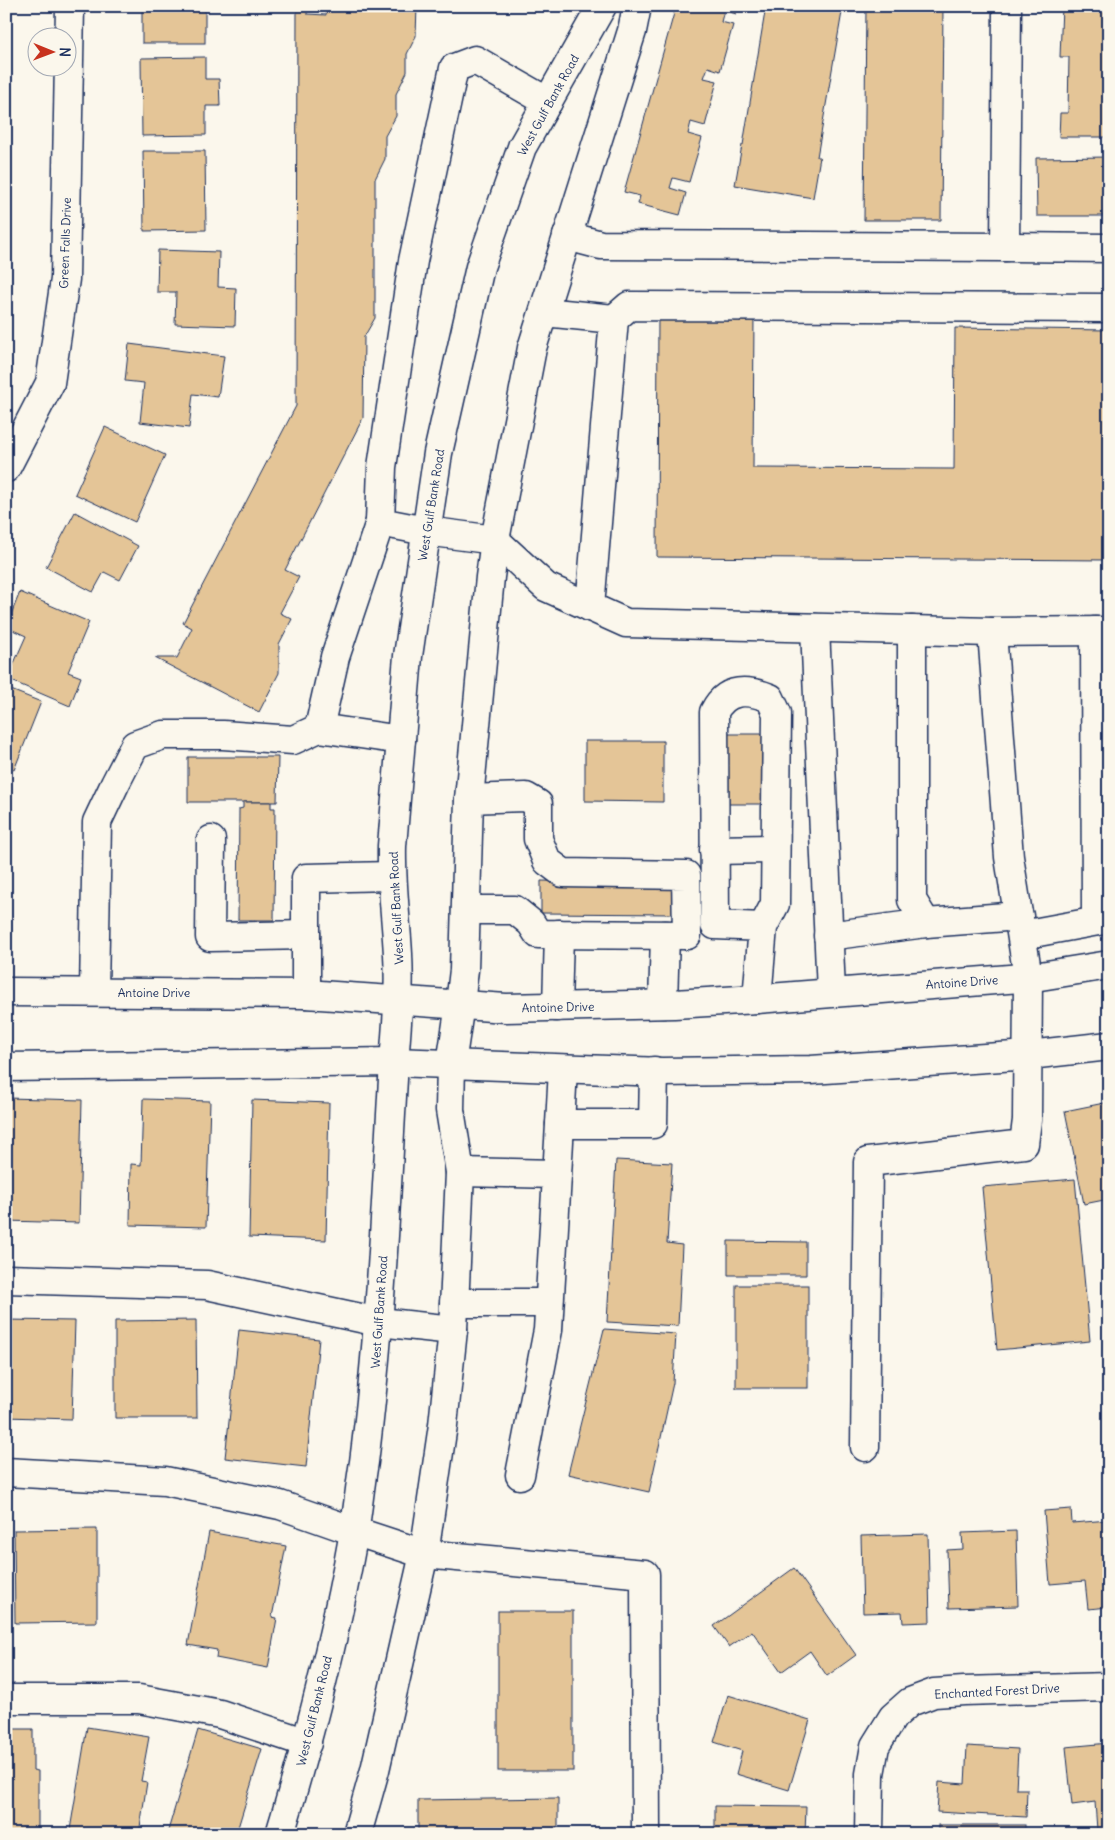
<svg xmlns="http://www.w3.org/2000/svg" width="1115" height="1840" font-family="Delius,sans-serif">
  <rect width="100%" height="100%" fill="#fbf7ec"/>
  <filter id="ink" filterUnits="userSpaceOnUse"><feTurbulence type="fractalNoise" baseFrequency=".02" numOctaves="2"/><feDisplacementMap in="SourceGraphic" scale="10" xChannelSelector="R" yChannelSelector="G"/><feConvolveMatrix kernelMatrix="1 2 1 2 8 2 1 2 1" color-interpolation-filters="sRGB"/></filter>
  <g filter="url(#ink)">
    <g fill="#e4c597" stroke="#1b2f5e">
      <rect x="142" y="6" width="63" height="37"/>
      <path d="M 297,6 L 307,6 L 307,14 L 326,15 L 326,6 L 417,6 L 416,36 L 407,54 L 407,72 L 396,94 L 396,116 L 385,136 L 385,159 L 375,179 L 375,318 L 364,337 L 363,418 L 285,570 L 299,577 L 280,613 L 292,619 L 279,644 L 279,673 L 259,712 L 155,658 L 177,658 L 192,628 L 183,623 L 296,406 Z"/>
      <path d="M 676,6 L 738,6 L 736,14 L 724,10 L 721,22 L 733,25 L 720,71 L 708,67 L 704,78 L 717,81 L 705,126 L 691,122 L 688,134 L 702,138 L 689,182 L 673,178 L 670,188 L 686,193 L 680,215 L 638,204 L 640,196 L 624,192 Z"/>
      <path d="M 766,6 L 811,6 L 842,12 L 817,157 L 820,157 L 813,198 L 735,185 L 742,145 L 743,145 Z"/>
      <path d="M 866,6 L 943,6 L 941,220 L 864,220 Z"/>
      <path d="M 1062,6 L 1109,6 L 1109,137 L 1059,137 L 1060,113 L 1068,113 L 1069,57 L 1060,57 Z"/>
      <path d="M 205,57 L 205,79 L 219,79 L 220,106 L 206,106 L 206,135 L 142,136 L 141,58 Z"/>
      <path d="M 143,151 L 205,151 L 206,230 L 144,231 Z"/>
      <path d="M 1109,157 L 1109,216 L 1037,216 L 1036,158 Z"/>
      <path d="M 158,250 L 219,252 L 218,287 L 236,288 L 235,326 L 175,324 L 176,292 L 157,292 Z"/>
      <path d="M 658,313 L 754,313 L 753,468 L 954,469 L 955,328 L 1109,330 L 1109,560 L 657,557 Z"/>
      <path d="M 129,344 L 224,356 L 218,397 L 193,394 L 189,428 L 140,422 L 144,383 L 125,381 Z"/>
      <path d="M 105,427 L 165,455 L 135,522 L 75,494 Z"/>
      <path d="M 75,512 L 138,546 L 120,580 L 104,572 L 93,592 L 46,567 Z"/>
      <path d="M 20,592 L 89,622 L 68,672 L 81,677 L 70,706 L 7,679 L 26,636 L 6,627 Z"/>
      <path d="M 6,688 L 41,702 L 14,770 L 6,767 Z"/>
      <path d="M 726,734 L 770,734 L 769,804 L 725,804 Z"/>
      <path d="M 585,741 L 663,741 L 663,802 L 585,801 Z"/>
      <path d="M 188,757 L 278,757 L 277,802 L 188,802 Z"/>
      <path d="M 243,802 L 271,802 L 271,808 L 275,808 L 274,920 L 238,920 L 239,809 L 243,808 Z"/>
      <path d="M 541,881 L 674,883 L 673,914 L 541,913 Z"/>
      <path d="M 7,1098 L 82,1100 L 79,1223 L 6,1221 Z"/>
      <path d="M 143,1099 L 210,1101 L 206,1227 L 130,1225 L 131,1164 L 141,1165 Z"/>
      <path d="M 252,1100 L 329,1103 L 326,1240 L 249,1237 Z"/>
      <path d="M 1109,1102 L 1109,1199 L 1084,1204 L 1065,1111 Z"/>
      <path d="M 616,1160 L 672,1163 L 667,1243 L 682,1245 L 678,1326 L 607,1322 Z"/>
      <path d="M 1075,1179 L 1090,1341 L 997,1350 L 982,1187 Z"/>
      <path d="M 728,1241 L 806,1242 L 806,1275 L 728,1275 Z"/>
      <rect x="736" y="1285" width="72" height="103"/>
      <path d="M 6,1320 L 75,1321 L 72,1419 L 6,1417 Z"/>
      <path d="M 196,1320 L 197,1418 L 115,1418 L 115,1321 Z"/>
      <path d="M 604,1329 L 676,1334 L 673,1383 L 649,1492 L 568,1474 Z"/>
      <path d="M 239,1330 L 319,1339 L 306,1467 L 225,1458 Z"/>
      <path d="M 1071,1509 L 1072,1523 L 1109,1520 L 1109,1607 L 1088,1609 L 1085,1581 L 1050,1584 L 1044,1511 Z"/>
      <path d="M 97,1529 L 97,1622 L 15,1623 L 14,1530 Z"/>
      <path d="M 1016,1531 L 1018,1606 L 949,1608 L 947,1550 L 963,1549 L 962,1533 Z"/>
      <path d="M 209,1532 L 286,1546 L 272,1617 L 277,1618 L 268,1668 L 216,1658 L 217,1650 L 188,1645 Z"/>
      <path d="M 928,1534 L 930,1622 L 903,1623 L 902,1612 L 863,1613 L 861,1536 Z"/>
      <path d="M 794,1568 L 856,1655 L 827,1676 L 810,1651 L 781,1672 L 752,1631 L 729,1647 L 714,1626 Z"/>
      <rect x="498" y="1611" width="75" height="160"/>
      <path d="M 728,1695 L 810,1720 L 789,1790 L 736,1774 L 742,1751 L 714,1742 Z"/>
      <path d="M 87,1727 L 149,1737 L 141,1781 L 147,1782 L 139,1834 L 77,1834 L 77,1831 L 70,1830 Z"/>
      <path d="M 6,1729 L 33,1729 L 33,1770 L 38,1771 L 38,1834 L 6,1834 Z"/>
      <path d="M 198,1730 L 262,1749 L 236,1834 L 167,1834 Z"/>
      <path d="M 1109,1743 L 1109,1829 L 1097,1830 L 1095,1802 L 1072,1805 L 1066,1747 Z"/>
      <path d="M 967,1746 L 1018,1749 L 1016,1789 L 1027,1789 L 1026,1817 L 937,1812 L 939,1782 L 965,1784 Z"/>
      <path d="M 558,1798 L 558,1827 L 556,1827 L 556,1834 L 418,1834 L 418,1800 Z"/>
      <path d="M 715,1806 L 806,1807 L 805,1834 L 715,1834 Z"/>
      <rect x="938" y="1825" width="87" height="9"/>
    </g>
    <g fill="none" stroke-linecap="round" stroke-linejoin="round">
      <defs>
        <g id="minor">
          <path d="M 548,102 L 475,60 L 454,68 L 413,261 L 382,467 L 380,522 L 426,531 L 495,540 L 546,587 L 626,623 L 992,632 L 1109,631"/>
          <path d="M 567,236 L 601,245 L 1005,247 L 1007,6"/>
          <path d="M 1005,247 L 1109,248"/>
          <path d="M 544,312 L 614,319 L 590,607"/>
          <path d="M 614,319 L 629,306 L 1109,308"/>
          <path d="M 6,468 L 50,383 L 65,279 L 70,6"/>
          <path d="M 815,628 L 831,992"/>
          <path d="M 912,630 L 912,900 L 926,923 L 1019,916"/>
          <path d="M 1095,631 L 1096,921"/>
          <path d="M 319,728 L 401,740"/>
          <path d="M 211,840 L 210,937 L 306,935"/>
          <path d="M 714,850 L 775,849"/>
          <path d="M 466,910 L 515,910 L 531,923 L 538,934 L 687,935 L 686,875 L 563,873 L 547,861 L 538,839 L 538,804 L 526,797 L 469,799"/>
          <path d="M 1022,935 L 1109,919"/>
          <path d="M 828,936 L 926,923"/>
          <path d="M 94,992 L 97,822 L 115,784 L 135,745 L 163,735 L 223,735 L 293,740 L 319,728 L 335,657 L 380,522"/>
          <path d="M 306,994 L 306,878 L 391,876"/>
          <path d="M 757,999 L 763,927 L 775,904 L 777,713 L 770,698 C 747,689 726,688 714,712 L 715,925 L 763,927"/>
          <path d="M 460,1004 L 464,970 L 469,799 L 490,577 L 495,540 L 532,348 L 632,31 L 637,6"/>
          <path d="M 663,1004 L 665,935"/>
          <path d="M 557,1007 L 559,934"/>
          <path d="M 394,1062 C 397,1026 400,990 398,954 C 396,918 391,883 392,846 L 408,656 L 438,453 L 480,267 L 522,147 L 602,6"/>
          <path d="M 560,1124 L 563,1069"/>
          <path d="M 460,1172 L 557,1174"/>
          <path d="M 6,1279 L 207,1285 L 379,1322"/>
          <path d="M 454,1303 L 549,1303"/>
          <path d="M 865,1447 L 868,1162 L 1024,1144 L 1027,1120 L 1028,977 L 1009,857 L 992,632"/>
          <path d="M 6,1472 L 165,1481 L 280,1505 L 354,1531"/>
          <path d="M 520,1475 L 548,1330 L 560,1124 L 653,1124 L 654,1071"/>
          <path d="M 424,1554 L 645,1574 L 646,1834"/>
          <path d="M 6,1699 L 139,1699 L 220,1714 L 307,1743"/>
          <path d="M 869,1834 L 870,1774 L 875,1746 L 893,1717 L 910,1702 L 934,1693 L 964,1691 L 1109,1687"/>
        </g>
        <g id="major">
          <path d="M 6,992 L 306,994 L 506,1008 L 674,1004 L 757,999 L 1034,977 L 1109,965"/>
          <path d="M 6,1067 L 394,1062 L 662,1072 L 811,1070 L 1029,1055 L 1109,1046"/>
          <path d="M 379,1322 L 453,1330"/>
          <path d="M 354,1531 L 424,1554"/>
          <path d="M 280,1834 C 310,1735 336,1634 354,1532 C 358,1509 360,1485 364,1462 C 381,1329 386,1196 394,1062"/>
          <path d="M 357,1834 L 375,1770 L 424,1554 L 443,1425 L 453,1330 L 460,1172 L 450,1110 L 451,1064 L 460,1004"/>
        </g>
      </defs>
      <use href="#minor" stroke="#1b2f5e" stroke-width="31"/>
      <use href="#major" stroke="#1b2f5e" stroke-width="31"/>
      <use href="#minor" stroke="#fbf7ec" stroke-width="28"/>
      <use href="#major" stroke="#fbf7ec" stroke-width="28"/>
    </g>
  </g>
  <g text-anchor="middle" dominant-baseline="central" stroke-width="4" stroke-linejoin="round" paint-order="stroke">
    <g font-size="12" fill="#1b2f5e" stroke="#fbf7ec">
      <text transform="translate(548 105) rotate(-61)">West Gulf Bank Road</text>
      <text transform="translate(65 243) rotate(-88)">Green Falls Drive</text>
      <text transform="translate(431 505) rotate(-81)">West Gulf Bank Road</text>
      <text transform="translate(396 908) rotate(-93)">West Gulf Bank Road</text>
      <text transform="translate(962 982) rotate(-4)">Antoine Drive</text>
      <text x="154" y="992">Antoine Drive</text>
      <text transform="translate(558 1007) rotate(-1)">Antoine Drive</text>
      <text transform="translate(379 1312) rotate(-86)">West Gulf Bank Road</text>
      <text transform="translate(997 1691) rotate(-3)">Enchanted Forest Drive</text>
      <text transform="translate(314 1711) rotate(-76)">West Gulf Bank Road</text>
    </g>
  </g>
  <rect width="1115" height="1840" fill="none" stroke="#fbf7ec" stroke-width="25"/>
  <rect x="12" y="12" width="1090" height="1815" fill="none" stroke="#1b2f5e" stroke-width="2" filter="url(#ink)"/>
  <g transform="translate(52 52) rotate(91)"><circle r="24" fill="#fbf7ec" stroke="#a1a7b3"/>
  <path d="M0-4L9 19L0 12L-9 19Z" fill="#c8321e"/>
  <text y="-8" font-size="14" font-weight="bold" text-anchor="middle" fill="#1b2f5e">N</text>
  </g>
</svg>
